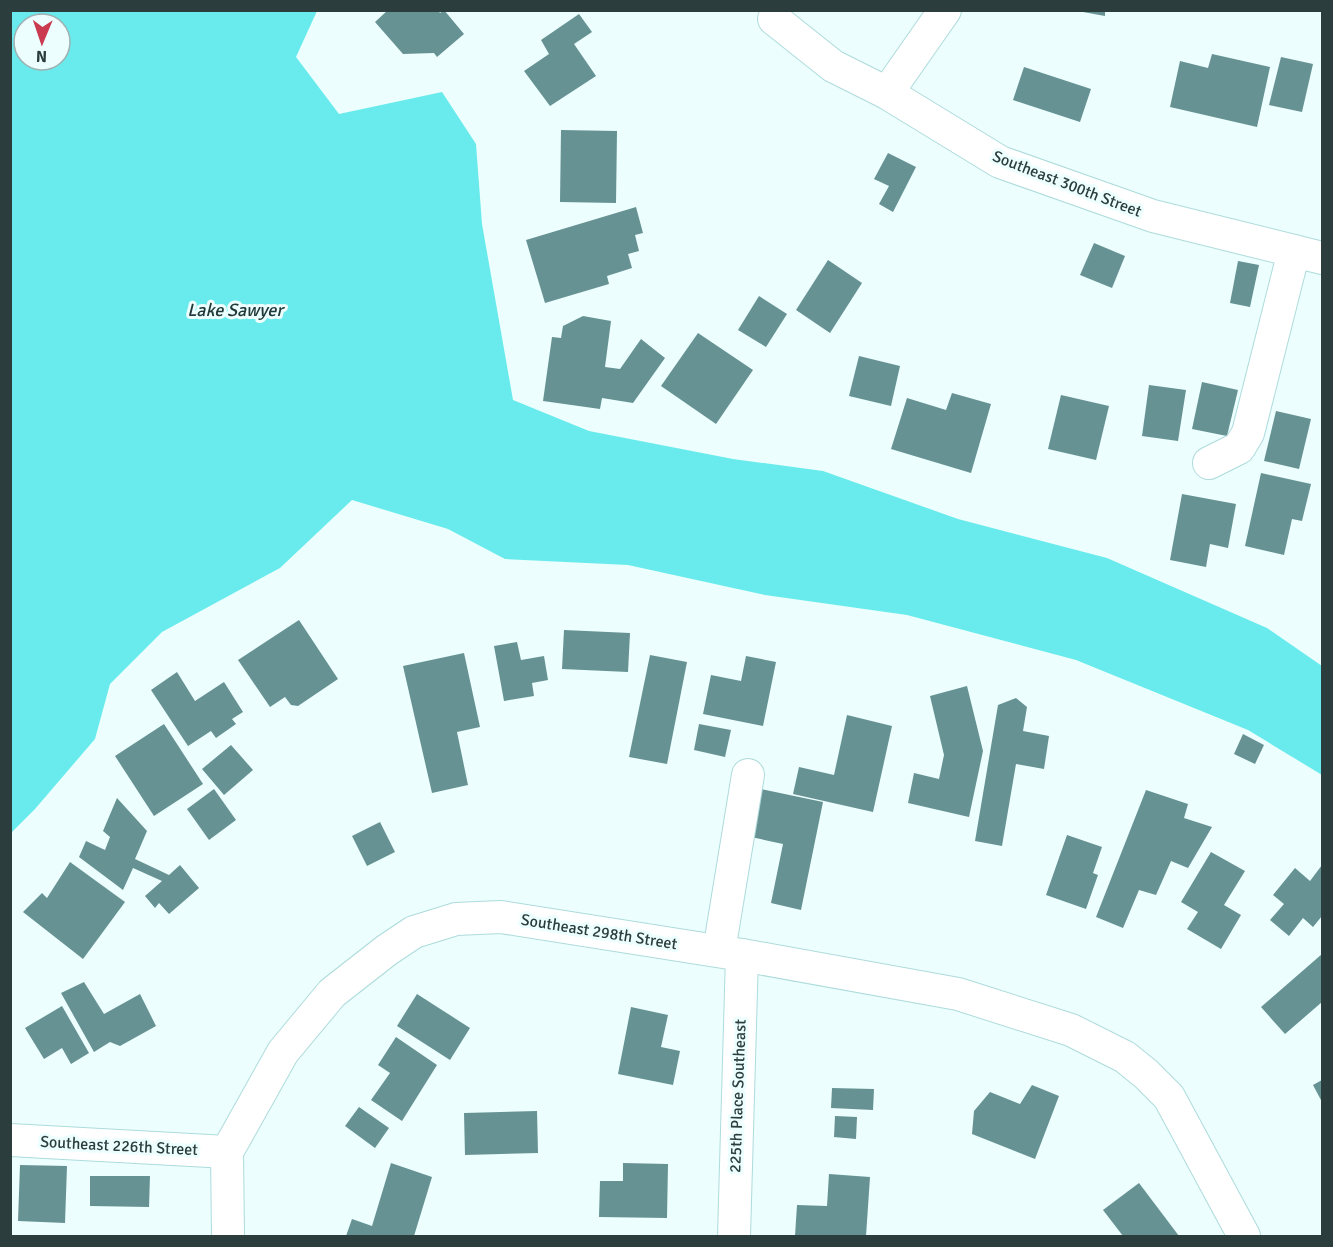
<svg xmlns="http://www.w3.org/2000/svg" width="1333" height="1247" font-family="Signika,sans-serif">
  <rect width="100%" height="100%" fill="#ecfefe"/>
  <path fill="#69ebed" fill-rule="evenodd" d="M 11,10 L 317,11 L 296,57 L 339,114 L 442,92 L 476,144 L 482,224 L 513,400 L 589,431 L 733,459 L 823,471 L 958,519 L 1107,558 L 1267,628 L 1322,666 L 1322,775 L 1248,730 L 1076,660 L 907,615 L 765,595 L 628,565 L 505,559 L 448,529 L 352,500 L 280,568 L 162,632 L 110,684 L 95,739 L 35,809 L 11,833 ZM 24,24 L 60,24 L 60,60 L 24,60 Z"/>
  <g fill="#679293">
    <path d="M 388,10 L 438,10 L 440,13 L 444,10 L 464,34 L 437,57 L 434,53 L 403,54 L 375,22 Z"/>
    <path d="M 1072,10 L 1105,10 L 1105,16 Z"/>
    <path d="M 579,14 L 592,32 L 574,44 L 596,76 L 550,106 L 524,71 L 549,54 L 541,40 Z"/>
    <path d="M 1212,54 L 1270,67 L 1257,127 L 1170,107 L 1180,61 L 1208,68 Z"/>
    <path d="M 1281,57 L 1313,64 L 1302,112 L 1269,105 Z"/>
    <path d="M 1024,67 L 1091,89 L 1080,122 L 1013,100 Z"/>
    <path d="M 561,130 L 617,131 L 616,203 L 560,202 Z"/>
    <path d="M 888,153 L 916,167 L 893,212 L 879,204 L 889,186 L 874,179 Z"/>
    <path d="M 636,207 L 643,233 L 635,235 L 639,251 L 628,254 L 632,268 L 607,276 L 609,284 L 545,303 L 526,240 Z"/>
    <path d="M 1094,243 L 1125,256 L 1112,288 L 1080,275 Z"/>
    <path d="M 828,260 L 862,283 L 830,333 L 796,310 Z"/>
    <path d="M 1238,261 L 1259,265 L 1250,307 L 1230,303 Z"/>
    <path d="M 759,296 L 787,314 L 766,347 L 738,330 Z"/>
    <path d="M 583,316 L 611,321 L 605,367 L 620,369 L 641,339 L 665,358 L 633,403 L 602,398 L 600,409 L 543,401 L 552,337 L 561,338 L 563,326 Z"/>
    <path d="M 698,333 L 753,370 L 716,424 L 661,386 Z"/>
    <path d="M 859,356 L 900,366 L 891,406 L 849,396 Z"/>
    <path d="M 1202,382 L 1238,390 L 1227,436 L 1192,429 Z"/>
    <path d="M 1149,385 L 1186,390 L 1178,441 L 1142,436 Z"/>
    <path d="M 952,393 L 991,404 L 971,473 L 891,449 L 907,398 L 946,410 Z"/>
    <path d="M 1061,395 L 1109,406 L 1096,460 L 1048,449 Z"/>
    <path d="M 1276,411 L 1311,419 L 1299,469 L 1264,461 Z"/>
    <path d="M 1261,473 L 1311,484 L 1302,521 L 1292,519 L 1284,555 L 1245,546 Z"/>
    <path d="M 1182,494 L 1236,504 L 1228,548 L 1210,544 L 1206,567 L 1170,560 Z"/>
    <path d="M 299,620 L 338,679 L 298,706 L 291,705 L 285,697 L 270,707 L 238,660 Z"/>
    <path d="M 564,630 L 630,633 L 628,672 L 562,669 Z"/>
    <path d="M 517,642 L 521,660 L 544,656 L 548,680 L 532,683 L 534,696 L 504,701 L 494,646 Z"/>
    <path d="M 464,653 L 480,727 L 457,732 L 468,785 L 432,793 L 403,666 Z"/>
    <path d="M 650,655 L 687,662 L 667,764 L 629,757 Z"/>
    <path d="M 746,656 L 776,662 L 763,726 L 703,714 L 711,675 L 741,681 Z"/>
    <path d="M 177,672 L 195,701 L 224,682 L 243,712 L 232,719 L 236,724 L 216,738 L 211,731 L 188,746 L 151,690 Z"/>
    <path d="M 967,686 L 983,751 L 969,817 L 908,803 L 914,773 L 939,779 L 944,755 L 930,696 Z"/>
    <path d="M 1016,698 L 1027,707 L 1023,731 L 1049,736 L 1044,769 L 1016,764 L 1002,846 L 975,841 L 998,705 Z"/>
    <path d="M 847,715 L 892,726 L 873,812 L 793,794 L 799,767 L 834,775 Z"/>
    <path d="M 164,724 L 203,784 L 154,816 L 115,756 Z"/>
    <path d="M 699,724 L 731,730 L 725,757 L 694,750 Z"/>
    <path d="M 1243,734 L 1264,745 L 1255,764 L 1234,754 Z"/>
    <path d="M 231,745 L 253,770 L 224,795 L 202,769 Z"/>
    <path d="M 214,789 L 236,820 L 209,840 L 187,809 Z"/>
    <path d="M 761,789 L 823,802 L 801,910 L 771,903 L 783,844 L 751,837 Z"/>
    <path d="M 1146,790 L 1188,804 L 1184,818 L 1212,827 L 1188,868 L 1171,861 L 1156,895 L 1139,890 L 1123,928 L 1096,917 Z"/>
    <path d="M 117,798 L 147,831 L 135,859 L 169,875 L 180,865 L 199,888 L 169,914 L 159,903 L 155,908 L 145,896 L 162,881 L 133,868 L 123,890 L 79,857 L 86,841 L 105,850 L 110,837 L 103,831 Z"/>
    <path d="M 380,822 L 395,852 L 367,866 L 352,836 Z"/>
    <path d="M 1067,835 L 1102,847 L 1093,873 L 1098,875 L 1086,909 L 1046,895 Z"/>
    <path d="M 1211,852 L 1245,871 L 1224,905 L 1241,915 L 1221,949 L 1187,929 L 1198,912 L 1181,902 Z"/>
    <path d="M 70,862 L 125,902 L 83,959 L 23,912 L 42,893 L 47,898 Z"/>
    <path d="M 1322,865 L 1322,916 L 1313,927 L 1303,918 L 1289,936 L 1270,920 L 1284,904 L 1273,895 L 1295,868 L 1310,881 Z"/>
    <path d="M 1322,954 L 1322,1002 L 1285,1034 L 1261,1007 Z"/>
    <path d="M 84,982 L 104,1014 L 140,994 L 156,1026 L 120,1046 L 110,1042 L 94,1052 L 61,993 Z"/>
    <path d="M 417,994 L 470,1028 L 450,1060 L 397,1026 Z"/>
    <path d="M 62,1006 L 89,1053 L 71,1064 L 62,1048 L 44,1059 L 25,1028 Z"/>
    <path d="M 631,1007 L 668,1015 L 661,1047 L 680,1051 L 673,1085 L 618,1074 Z"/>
    <path d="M 396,1037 L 437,1065 L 402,1121 L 371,1100 L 390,1073 L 378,1065 Z"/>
    <path d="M 1322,1080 L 1322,1102 L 1313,1085 Z"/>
    <path d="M 1032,1085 L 1059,1096 L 1035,1159 L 972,1134 L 974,1111 L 990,1092 L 1020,1104 Z"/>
    <path d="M 832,1088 L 874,1089 L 873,1110 L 831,1108 Z"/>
    <path d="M 359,1107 L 389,1128 L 375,1148 L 345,1126 Z"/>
    <path d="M 537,1111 L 538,1153 L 465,1155 L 464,1113 Z"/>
    <path d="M 835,1116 L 857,1117 L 856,1139 L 834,1137 Z"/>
    <path d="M 391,1163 L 432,1177 L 414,1236 L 346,1236 L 352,1219 L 372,1226 Z"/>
    <path d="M 623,1163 L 668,1164 L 667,1218 L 599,1217 L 600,1181 L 623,1181 Z"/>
    <path d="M 20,1165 L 67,1166 L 65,1223 L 18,1221 Z"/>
    <path d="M 829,1174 L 870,1177 L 866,1236 L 795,1236 L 797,1205 L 827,1206 Z"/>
    <path d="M 90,1176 L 150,1176 L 149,1207 L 90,1206 Z"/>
    <path d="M 1139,1183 L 1179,1236 L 1123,1236 L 1103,1210 Z"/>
  </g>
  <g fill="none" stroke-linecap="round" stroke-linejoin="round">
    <defs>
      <g id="minor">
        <path d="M 774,19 L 833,66 L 887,93 L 1000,162 L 1153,216 L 1322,258"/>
        <path d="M 887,93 L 945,10"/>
        <path d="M 1209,463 L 1239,448 L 1248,433 L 1294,251"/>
        <path d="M 719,951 L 748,775"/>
        <path d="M 10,1140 L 227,1152"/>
        <path d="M 228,1236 L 227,1152 L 283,1052 L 332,993 L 387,950 L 414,932 L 456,919 L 501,917 L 742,955 L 958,994 L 1071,1030 L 1125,1057 L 1146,1074 L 1169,1097 L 1244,1236"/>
        <path d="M 734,1236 L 742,955"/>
      </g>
    </defs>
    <use href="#minor" stroke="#aedbdc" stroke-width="34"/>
    <use href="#minor" stroke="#fff" stroke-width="32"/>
  </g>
  <g text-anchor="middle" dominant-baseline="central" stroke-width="6" stroke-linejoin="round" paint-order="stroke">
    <g font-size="16" fill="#2b3d3d" stroke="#ecfefe">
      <text transform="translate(1067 184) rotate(21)">Southeast 300th Street</text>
      <text transform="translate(599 932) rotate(9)">Southeast 298th Street</text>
      <text transform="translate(738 1096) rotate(-88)">225th Place Southeast</text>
      <text transform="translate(119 1146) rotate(3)">Southeast 226th Street</text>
    </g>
    <g font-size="18" font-style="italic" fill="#223939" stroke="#ecfefe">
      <text x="235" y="310">Lake Sawyer</text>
    </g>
  </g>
  <rect width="1333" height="1247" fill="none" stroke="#2b3d3d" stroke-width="24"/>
  <g transform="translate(42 42) rotate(182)"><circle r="28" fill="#ecfefe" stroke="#9fb1b1" stroke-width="1.5"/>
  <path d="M0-4.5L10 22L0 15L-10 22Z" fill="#cb3b50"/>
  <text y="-9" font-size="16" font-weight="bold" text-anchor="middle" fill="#2b3d3d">N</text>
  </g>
</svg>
